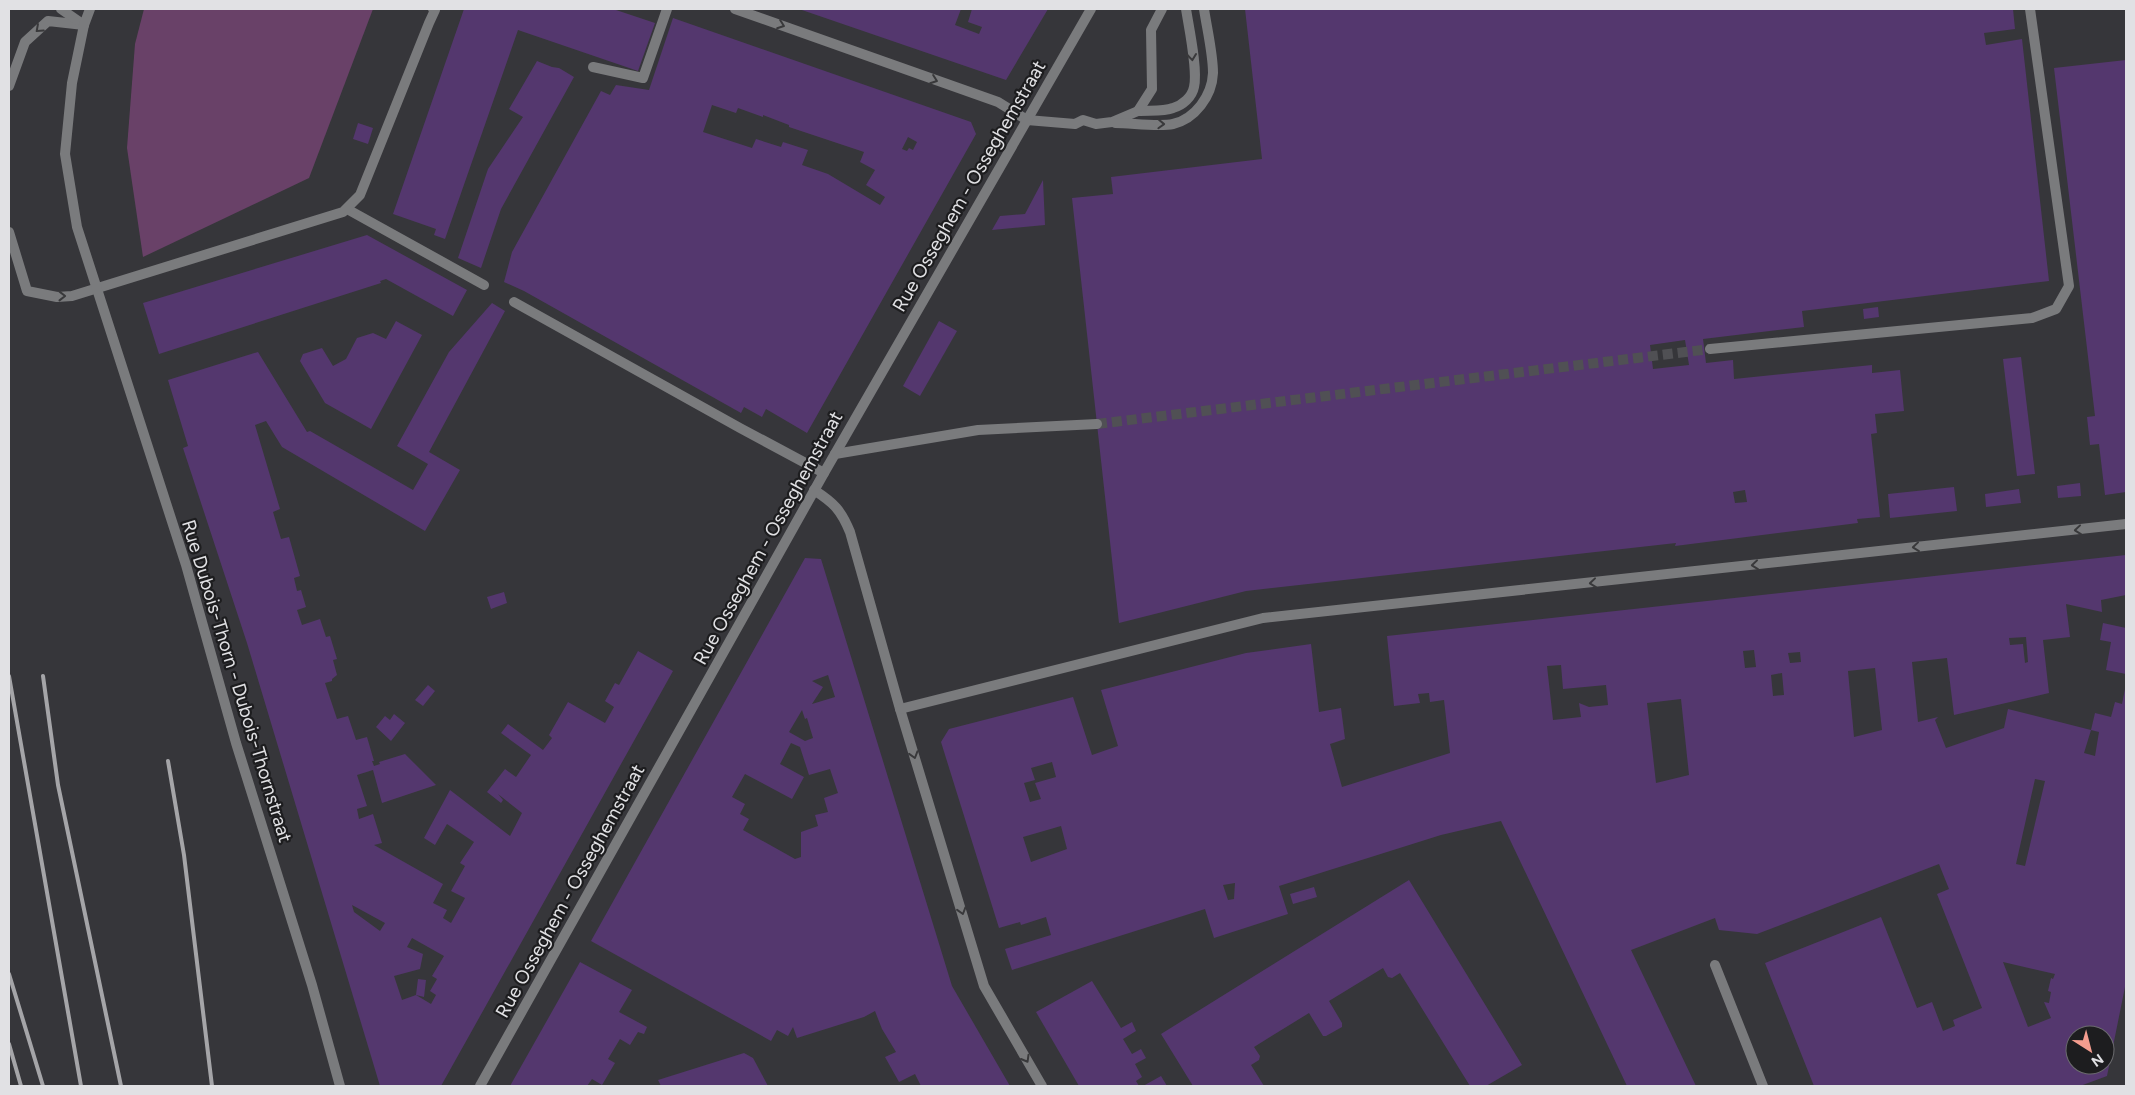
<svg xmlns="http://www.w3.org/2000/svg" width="2135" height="1095" font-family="Figtree,sans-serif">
  <rect width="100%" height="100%" fill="#36363a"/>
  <path fill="#694168" d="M 144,9 L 373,9 L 309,178 L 143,257 L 127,148 L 135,44 Z"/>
  <g fill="#54376e" fill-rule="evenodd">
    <path d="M 464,9 L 613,9 L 655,23 L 638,71 L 518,30 L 445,239 L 434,235 L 436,229 L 393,214 Z"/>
    <path d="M 799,9 L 961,9 L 955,25 L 979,34 L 982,27 L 968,22 L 972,9 L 1048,9 L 1006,80 Z"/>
    <path d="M 1245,9 L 2013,9 L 2015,29 L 1984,33 L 1986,45 L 2022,39 L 2049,281 L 1802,311 L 1804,327 L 1703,339 L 1706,363 L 1733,360 L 1734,379 L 1872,365 L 1872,373 L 1900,370 L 1904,411 L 1875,414 L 1877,433 L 1871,434 L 1880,517 L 1857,519 L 1858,523 L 1675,546 L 1676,543 L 1246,591 L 1119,623 L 1072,198 L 1113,194 L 1111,177 L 1262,159 ZM 1685,340 L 1689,365 L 1653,369 L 1650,345 ZM 1745,490 L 1747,502 L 1735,503 L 1733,492 Z"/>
    <path d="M 673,18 L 971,122 L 976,134 L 807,433 L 766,409 L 762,417 L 744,407 L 741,413 L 524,291 L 504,282 L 512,252 L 601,91 L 610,95 L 616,85 L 649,90 ZM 712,105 L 736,113 L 738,108 L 763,117 L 763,115 L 789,125 L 789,127 L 864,152 L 860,162 L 875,170 L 866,185 L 885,197 L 880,205 L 828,174 L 802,165 L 808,150 L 783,142 L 781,147 L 756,139 L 752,148 L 703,132 ZM 908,137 L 917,142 L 913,150 L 909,148 L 907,151 L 902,149 Z"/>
    <path d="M 2126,60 L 2126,492 L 2105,495 L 2099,444 L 2090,445 L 2087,417 L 2095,416 L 2054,68 Z"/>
    <path d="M 537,61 L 552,67 L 559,68 L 574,77 L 501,209 L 481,268 L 458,258 L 488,169 L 523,117 L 509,109 Z"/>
    <path d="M 358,123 L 373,128 L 368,144 L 353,139 Z"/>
    <path d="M 1043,180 L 1045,225 L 992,230 L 1000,216 L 1025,214 Z"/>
    <path d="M 367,235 L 467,290 L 453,316 L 386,279 L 380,281 L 381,283 L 159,354 L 143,303 Z"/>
    <path d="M 492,303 L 505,311 L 429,452 L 460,470 L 425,531 L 282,447 L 266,421 L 255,425 L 280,509 L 273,512 L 281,539 L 289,537 L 300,576 L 294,578 L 297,591 L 301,590 L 306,607 L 297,610 L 302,625 L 320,619 L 326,637 L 330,636 L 337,659 L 333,660 L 337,675 L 332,679 L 332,681 L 325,683 L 337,719 L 348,716 L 356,740 L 367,737 L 374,761 L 372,761 L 374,766 L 380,764 L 379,762 L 405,754 L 436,785 L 382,803 L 373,770 L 357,775 L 367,806 L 357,809 L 359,819 L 373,814 L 382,843 L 374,845 L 443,884 L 433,903 L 447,910 L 443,918 L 451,923 L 465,898 L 451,891 L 465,866 L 460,863 L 474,842 L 447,824 L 435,845 L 424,838 L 450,790 L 510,836 L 522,813 L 498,794 L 503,800 L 501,803 L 487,792 L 505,769 L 516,777 L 531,755 L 501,733 L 508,724 L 543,750 L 552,738 L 549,735 L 568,702 L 605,723 L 614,707 L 605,701 L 615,683 L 619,685 L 638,651 L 673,671 L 441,1086 L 380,1086 L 247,643 L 183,448 L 188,446 L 168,380 L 258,352 L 307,432 L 310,431 L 413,490 L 428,464 L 397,446 L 449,352 ZM 352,905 L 385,923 L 380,931 L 354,912 ZM 412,938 L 444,956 L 432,976 L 437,979 L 430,991 L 436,995 L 431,1004 L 416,995 L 402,1000 L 394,976 L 420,969 L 423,954 L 407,947 Z"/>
    <path d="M 1878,307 L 1879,317 L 1864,319 L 1863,309 Z"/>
    <path d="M 396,321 L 422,335 L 371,429 L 325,403 L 300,361 L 303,354 L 322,348 L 333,366 L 346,359 L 357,338 L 373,333 L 386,339 Z"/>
    <path d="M 939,321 L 957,331 L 920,396 L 903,386 Z"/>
    <path d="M 2021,357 L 2035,474 L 2017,476 L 2003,359 Z"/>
    <path d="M 2080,483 L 2081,496 L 2058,498 L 2057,486 Z"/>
    <path d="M 1954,487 L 1957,511 L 1890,518 L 1888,494 Z"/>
    <path d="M 2019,489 L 2021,503 L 1986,507 L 1985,494 Z"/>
    <path d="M 2126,555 L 2126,595 L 2101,600 L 2102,612 L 2066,604 L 2070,637 L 2043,640 L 2049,693 L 1954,715 L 1947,658 L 1912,662 L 1918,722 L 1938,717 L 1935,720 L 1946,748 L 2004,728 L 2008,709 L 2091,730 L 2084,753 L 2095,756 L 2099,732 L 2091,730 L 2095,713 L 2111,717 L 2115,702 L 2122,704 L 2126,684 L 2126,982 L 2107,1076 L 2080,1086 L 1814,1086 L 1765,963 L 1881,917 L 1917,1008 L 1932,1002 L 1943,1031 L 1955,1026 L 1953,1020 L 1982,1008 L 1937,894 L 1949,889 L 1939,864 L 1757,934 L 1719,930 L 1715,918 L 1631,950 L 1696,1086 L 1627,1086 L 1501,821 L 1441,835 L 1279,886 L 1288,914 L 1214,938 L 1205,909 L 1012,970 L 1005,949 L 1051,935 L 1046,917 L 1021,925 L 1020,922 L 999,928 L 941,742 L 949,729 L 1073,697 L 1092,755 L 1118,746 L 1101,690 L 1246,653 L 1311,644 L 1319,712 L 1341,708 L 1345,739 L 1330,744 L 1342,787 L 1450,753 L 1444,700 L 1430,702 L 1429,693 L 1418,694 L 1420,703 L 1394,706 L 1387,636 ZM 2026,637 L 2028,662 L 2025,663 L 2023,644 L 2010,645 L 2009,638 ZM 1754,650 L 1756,667 L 1745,668 L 1743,651 ZM 1800,652 L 1801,662 L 1790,663 L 1788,653 ZM 1561,665 L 1563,689 L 1606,685 L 1608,705 L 1589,707 L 1579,703 L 1581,717 L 1553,720 L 1547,666 ZM 1875,668 L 1882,730 L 1854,737 L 1848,671 ZM 1782,673 L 1784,695 L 1773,696 L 1771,675 ZM 1681,699 L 1689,775 L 1656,783 L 1647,703 ZM 1052,762 L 1056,777 L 1035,783 L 1041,799 L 1030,802 L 1024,783 L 1035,780 L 1031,768 ZM 2035,779 L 2045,781 L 2025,866 L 2016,864 ZM 1061,826 L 1067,849 L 1031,862 L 1023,837 ZM 1235,883 L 1234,899 L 1228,900 L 1223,885 ZM 2003,962 L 2055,974 L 2053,979 L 2051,978 L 2048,991 L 2051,992 L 2049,1003 L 2044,1002 L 2051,1018 L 2028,1027 ZM 2075,1035 L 2105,1035 L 2105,1065 L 2075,1065 Z"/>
    <path d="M 805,558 L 821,559 L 952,986 L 1010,1086 L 921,1086 L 915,1074 L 899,1082 L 885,1057 L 896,1052 L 882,1029 L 875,1011 L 864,1017 L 797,1038 L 793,1027 L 788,1036 L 777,1030 L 771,1041 L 591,941 ZM 828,675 L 835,697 L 812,704 L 823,687 L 812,681 ZM 802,710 L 805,719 L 807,718 L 813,738 L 805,741 L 789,732 ZM 791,743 L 800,747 L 809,775 L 830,769 L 838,793 L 824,798 L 828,812 L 815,815 L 818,826 L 801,832 L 801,857 L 795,859 L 743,830 L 749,819 L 740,814 L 745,804 L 732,797 L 745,774 L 792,799 L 804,777 L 780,764 Z"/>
    <path d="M 504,592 L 507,603 L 491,609 L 487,597 Z"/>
    <path d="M 2103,623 L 2126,628 L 2126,674 L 2106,670 L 2111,642 L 2100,640 Z"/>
    <path d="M 428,685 L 435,691 L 423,706 L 415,700 Z"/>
    <path d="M 394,714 L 405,723 L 391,741 L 376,727 L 385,716 L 390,720 Z"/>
    <path d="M 1409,880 L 1522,1065 L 1486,1086 L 1470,1086 L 1400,973 L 1392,978 L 1388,977 L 1383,968 L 1329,1001 L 1342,1023 L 1342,1027 L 1326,1036 L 1323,1036 L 1309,1013 L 1254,1047 L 1260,1056 L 1259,1060 L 1251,1065 L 1264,1086 L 1193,1086 L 1161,1034 Z"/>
    <path d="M 1314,887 L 1317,897 L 1293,904 L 1290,894 Z"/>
    <path d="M 580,962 L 632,990 L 619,1012 L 647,1027 L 644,1034 L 638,1032 L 630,1045 L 620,1039 L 608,1059 L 615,1063 L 602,1085 L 592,1079 L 587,1086 L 510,1086 Z"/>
    <path d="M 418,979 L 426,980 L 424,997 L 416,995 Z"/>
    <path d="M 1092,981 L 1121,1028 L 1132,1022 L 1136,1031 L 1123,1039 L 1132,1054 L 1141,1049 L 1146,1058 L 1135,1064 L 1142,1077 L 1136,1081 L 1139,1086 L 1079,1086 L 1036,1012 Z"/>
    <path d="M 744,1053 L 753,1058 L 768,1086 L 661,1086 L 658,1080 Z"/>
    <path d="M 1161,1076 L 1167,1086 L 1143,1086 Z"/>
  </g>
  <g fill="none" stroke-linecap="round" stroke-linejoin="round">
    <path stroke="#505054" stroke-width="10" stroke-dasharray="10 5" stroke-linecap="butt" d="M 1097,424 L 1710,349"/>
    <g stroke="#7a7b7d" stroke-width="10">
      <path d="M 593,67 L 643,78 L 667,9"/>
      <path d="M 9,86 L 25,42 L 48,21 L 84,25"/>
      <path d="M 1138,111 C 1149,110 1163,112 1173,108 C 1183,105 1192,97 1194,87 C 1198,70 1189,28 1186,9"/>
      <path d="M 1027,120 L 1075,124 L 1083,120 L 1096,124 L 1112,122 L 1138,111 L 1152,89 L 1151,30 L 1162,9"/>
      <path d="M 1115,123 C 1131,123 1159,127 1173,124 C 1195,119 1212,96 1213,73 C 1213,54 1207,29 1204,9"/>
      <path d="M 347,209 L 484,285"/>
      <path d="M 9,232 L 27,291 L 57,297 L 72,296 L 343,212 L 360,195 L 429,23 L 435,10 L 433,9"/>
      <path d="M 514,302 L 740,428 L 824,473"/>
      <path d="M 1710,349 L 2032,318 L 2056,309 L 2069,286 L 2030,9"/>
      <path d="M 1715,965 L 1763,1086"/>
    </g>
    <path stroke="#7a7b7d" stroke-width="10" d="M 835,454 L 978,430 L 1097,424"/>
    <g stroke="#7a7b7d" stroke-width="10">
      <path d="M 61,9 L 84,25"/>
      <path d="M 90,9 L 84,25 L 72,83 L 65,154 L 77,227 L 186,565 L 236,743 L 312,985 L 340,1086"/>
      <path d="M 735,9 L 998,102 L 1027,120"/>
      <path d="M 814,490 C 834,503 841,510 850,532 L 900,709 L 984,986 L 1042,1086"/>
      <path d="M 900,709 L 1263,618 L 2126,524"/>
      <path d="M 480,1086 L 824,473 L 1091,9"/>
    </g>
    <g stroke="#a5a5a8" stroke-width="4">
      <path d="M 9,676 L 81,1086"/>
      <path d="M 43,676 L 58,785 L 121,1086"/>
      <path d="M 168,761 L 184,855 L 212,1086"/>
      <path d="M 9,974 L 43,1086"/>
      <path d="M 9,1044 L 21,1086"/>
    </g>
  </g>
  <defs><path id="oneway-chevron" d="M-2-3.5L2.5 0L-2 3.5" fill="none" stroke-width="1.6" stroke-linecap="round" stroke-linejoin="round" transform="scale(1.25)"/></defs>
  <g stroke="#39393b">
    <use href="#oneway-chevron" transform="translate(781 25) rotate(20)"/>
    <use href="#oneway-chevron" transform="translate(39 29) rotate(138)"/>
    <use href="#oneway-chevron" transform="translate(1192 57) rotate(83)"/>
    <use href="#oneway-chevron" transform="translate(934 80) rotate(20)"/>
    <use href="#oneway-chevron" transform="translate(1161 124) rotate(2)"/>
    <use href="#oneway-chevron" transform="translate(62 296)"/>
    <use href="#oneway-chevron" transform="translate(2078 530) rotate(174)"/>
    <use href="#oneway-chevron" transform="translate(1916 547) rotate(174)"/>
    <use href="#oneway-chevron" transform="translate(1755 565) rotate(174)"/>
    <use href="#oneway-chevron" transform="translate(1593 583) rotate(174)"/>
    <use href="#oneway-chevron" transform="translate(914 755) rotate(73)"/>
    <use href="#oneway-chevron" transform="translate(962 911) rotate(73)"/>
    <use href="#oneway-chevron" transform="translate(1026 1059) rotate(60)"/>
  </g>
  <g text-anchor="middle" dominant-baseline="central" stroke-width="4.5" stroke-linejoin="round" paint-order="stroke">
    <g font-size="19" fill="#e1e1e4" stroke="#1d1d1f">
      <text transform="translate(969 186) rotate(-60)">Rue Osseghem - Osseghemstraat</text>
      <text transform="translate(768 538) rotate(-61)">Rue Osseghem - Osseghemstraat</text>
      <text transform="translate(237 681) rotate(73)">Rue Dubois-Thorn - Dubois-Thornstraat</text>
      <text transform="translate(570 891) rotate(-61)">Rue Osseghem - Osseghemstraat</text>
    </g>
  </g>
  <rect width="2135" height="1095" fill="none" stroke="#e1e1e4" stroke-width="20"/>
  <g transform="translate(2090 1050) rotate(144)"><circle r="24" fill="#1d1d1f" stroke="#6b6b6e"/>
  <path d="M0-4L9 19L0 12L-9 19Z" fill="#f59d8f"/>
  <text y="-8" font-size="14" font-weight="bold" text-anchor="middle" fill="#e1e1e4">N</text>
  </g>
</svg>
